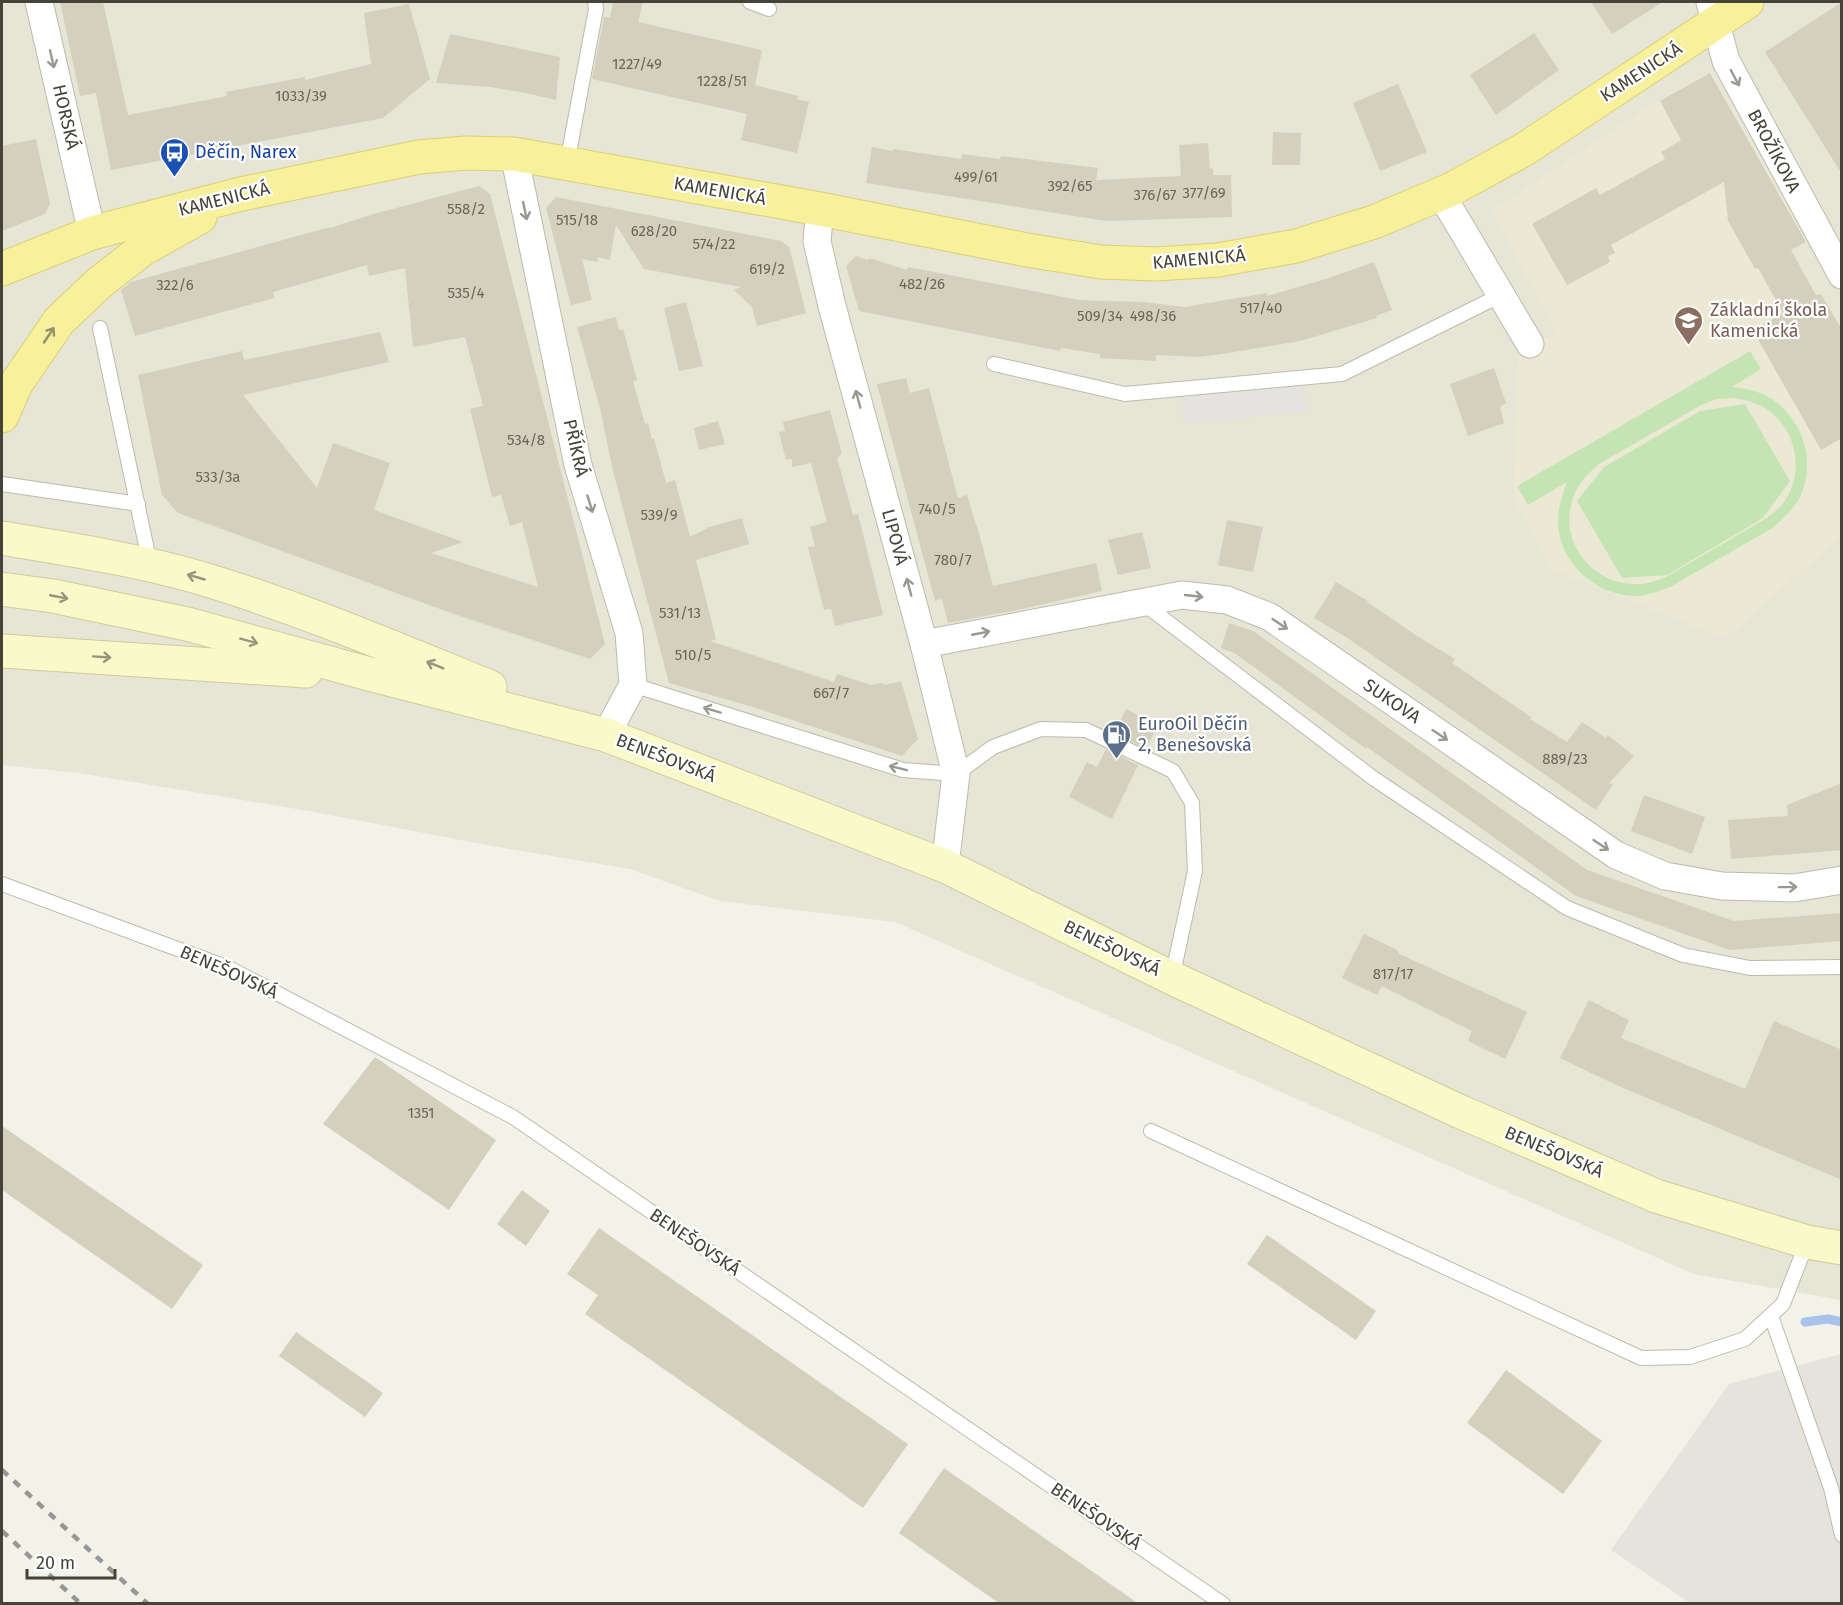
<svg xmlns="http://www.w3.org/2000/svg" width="1843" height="1605" font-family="'Fira Sans',sans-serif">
  <rect width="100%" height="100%" fill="#f3f2e8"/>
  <path fill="#e6e5d6" d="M 2,2 L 1841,2 L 1841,1300 L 1694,1274 L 895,922 L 720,901 L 630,869 L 492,846 L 309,811 L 79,773 L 2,765 Z"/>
  <path fill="#e5e3dc" d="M 1841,1354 L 1841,1603 L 1690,1603 L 1611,1550 L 1729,1384 Z"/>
  <path fill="#ebe9d3" d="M 1712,71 L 1807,242 L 1791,250 L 1816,294 L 1821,294 L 1841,330 L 1841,536 L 1725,639 L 1550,569 L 1514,499 L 1517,358 L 1556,331 L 1492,211 L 1661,99 Z"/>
  <g fill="#c4e4b4" fill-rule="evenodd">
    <path d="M 1750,351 L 1761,369 L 1732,387 C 1746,389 1760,391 1772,399 C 1804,421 1817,464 1799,499 C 1793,510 1783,518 1774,527 L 1670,587 C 1659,591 1647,596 1634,596 C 1595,595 1559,562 1558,523 C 1558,508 1562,495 1567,482 L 1528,505 L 1517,486 ZM 1734,398 C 1745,400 1755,402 1765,408 C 1793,425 1804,464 1789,494 C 1784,504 1776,511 1767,518 L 1666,577 C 1655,581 1645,585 1634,584 C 1594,584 1561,545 1571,505 C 1575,487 1586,475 1599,464 L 1701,405 L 1717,399 Z"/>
    <path d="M 1745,404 L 1790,481 L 1763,518 L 1667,575 L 1622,578 L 1577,501 L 1604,467 L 1700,411 Z"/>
  </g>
  <path fill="#e4e3df" d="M 1303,384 L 1306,411 L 1184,423 L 1182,396 Z"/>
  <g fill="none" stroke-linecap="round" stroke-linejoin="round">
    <path stroke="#a9c2eb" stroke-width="9" d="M 1805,1322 L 1828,1319 L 1842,1322"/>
  </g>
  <g fill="#d3d0be">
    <path d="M 60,2 L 103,2 L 128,115 L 227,96 L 226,92 L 305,77 L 305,80 L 371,64 L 364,13 L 409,4 L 430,79 L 383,118 L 111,170 L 96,93 L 80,96 Z"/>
    <path d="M 613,2 L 643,2 L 638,22 L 762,50 L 755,85 L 798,96 L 797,99 L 809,102 L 797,153 L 741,140 L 747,114 L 592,79 L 604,17 L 610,17 Z"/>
    <path d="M 1591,2 L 1663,2 L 1612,34 Z"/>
    <path d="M 1842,2 L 1842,174 L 1765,52 Z"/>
    <path d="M 1534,33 L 1559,70 L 1496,115 L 1470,75 Z"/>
    <path d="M 450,34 L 560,57 L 556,100 L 526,93 L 490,87 L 436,83 Z"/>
    <path d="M 1710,73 L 1806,242 L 1791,250 L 1816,295 L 1821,294 L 1842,330 L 1842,438 L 1821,450 L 1753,331 L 1783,313 L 1758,268 L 1755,269 L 1728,221 L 1724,182 L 1611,245 L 1615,253 L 1608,256 L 1610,262 L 1567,285 L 1532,224 L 1596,188 L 1600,195 L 1665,159 L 1661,152 L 1681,140 L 1660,101 Z"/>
    <path d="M 1398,84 L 1427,152 L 1380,171 L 1353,103 Z"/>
    <path d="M 1273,132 L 1301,133 L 1300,165 L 1272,165 Z"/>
    <path d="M 36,139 L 50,204 L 45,214 L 2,231 L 2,146 Z"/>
    <path d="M 1208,143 L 1210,169 L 1213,168 L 1213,175 L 1231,175 L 1232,217 L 1106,221 L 866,183 L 872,147 L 893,151 L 893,149 L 961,159 L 962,154 L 1000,159 L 1001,156 L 1098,168 L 1096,180 L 1181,176 L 1179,145 Z"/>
    <path d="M 479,186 L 490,194 L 605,644 L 590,659 L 451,613 L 178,513 L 162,495 L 138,375 L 242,351 L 244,360 L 380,332 L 389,362 L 243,395 L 317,488 L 333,443 L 390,463 L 374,510 L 463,542 L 431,553 L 538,587 L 522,522 L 510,526 L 501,495 L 492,497 L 470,409 L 483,406 L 465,337 L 413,347 L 405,268 L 369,276 L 367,265 L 273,292 L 274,298 L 135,336 L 121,290 L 131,282 L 330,227 L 330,228 L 374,214 Z"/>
    <path d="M 556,197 L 781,241 L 789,247 L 806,313 L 757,326 L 752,307 L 734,290 L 741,287 L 644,269 L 616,225 L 610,260 L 598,257 L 597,262 L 582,259 L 592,300 L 571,305 L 546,208 Z"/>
    <path d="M 856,256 L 868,260 L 869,258 L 907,270 L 908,267 L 1079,300 L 1142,302 L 1185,307 L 1267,293 L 1267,296 L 1326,279 L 1374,262 L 1392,310 L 1376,316 L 1377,318 L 1300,341 L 1222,354 L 1198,357 L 1156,355 L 1156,361 L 1100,358 L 1100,354 L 1061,348 L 1060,351 L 859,311 L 846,266 Z"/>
    <path d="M 686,302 L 703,366 L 679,371 L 664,308 Z"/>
    <path d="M 616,317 L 619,330 L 623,329 L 637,380 L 633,381 L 645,424 L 648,423 L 652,439 L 654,438 L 666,483 L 675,480 L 690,537 L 709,527 L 742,518 L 749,544 L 696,560 L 716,639 L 710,641 L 834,682 L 837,674 L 871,685 L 882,683 L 885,685 L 901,681 L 918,739 L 902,756 L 753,707 L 669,683 L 613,471 L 600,408 L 577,327 Z"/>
    <path d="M 1494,368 L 1506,403 L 1500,406 L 1504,423 L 1468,436 L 1450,384 Z"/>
    <path d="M 906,378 L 910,393 L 929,388 L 958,498 L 967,495 L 980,537 L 993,586 L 1096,563 L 1102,591 L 1027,608 L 948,623 L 942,599 L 935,601 L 877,384 Z"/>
    <path d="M 830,410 L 842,454 L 837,458 L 853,515 L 858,514 L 883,615 L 835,626 L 831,609 L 824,610 L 808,547 L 815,546 L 810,527 L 827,522 L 811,463 L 792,467 L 792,459 L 786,460 L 779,432 L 785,431 L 783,422 Z"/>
    <path d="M 718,421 L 725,444 L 699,450 L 694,428 Z"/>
    <path d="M 1227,520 L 1263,527 L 1253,572 L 1218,565 Z"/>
    <path d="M 1142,532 L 1151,568 L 1118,575 L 1108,540 Z"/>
    <path d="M 1336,582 L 1368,601 L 1367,602 L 1417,636 L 1455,659 L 1452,663 L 1531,717 L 1530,719 L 1567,742 L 1582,722 L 1606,738 L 1608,735 L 1634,756 L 1609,783 L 1613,784 L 1596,810 L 1346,637 L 1314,618 Z"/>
    <path d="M 1229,623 L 1253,631 L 1587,870 L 1734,921 L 1842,913 L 1842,941 L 1730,950 L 1576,896 L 1367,747 L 1366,749 L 1236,654 L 1221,648 Z"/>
    <path d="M 1126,709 L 1158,725 L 1146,749 L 1114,733 Z"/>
    <path d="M 1106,749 L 1138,765 L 1112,819 L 1069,797 L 1087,762 L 1097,767 Z"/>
    <path d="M 1842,783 L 1842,850 L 1731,859 L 1728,820 L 1788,816 L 1787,805 Z"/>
    <path d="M 1644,795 L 1705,817 L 1692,854 L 1631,831 Z"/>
    <path d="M 1364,934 L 1397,950 L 1399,954 L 1527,1012 L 1505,1059 L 1468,1041 L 1472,1031 L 1382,986 L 1377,995 L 1342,978 Z"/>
    <path d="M 1589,1000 L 1629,1020 L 1621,1038 L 1745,1089 L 1774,1021 L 1842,1050 L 1842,1180 L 1614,1084 L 1560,1058 Z"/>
    <path d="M 375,1057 L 496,1140 L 449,1210 L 323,1124 Z"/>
    <path d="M 2,1126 L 203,1265 L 172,1309 L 2,1190 Z"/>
    <path d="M 522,1190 L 550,1211 L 526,1246 L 497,1224 Z"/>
    <path d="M 599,1228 L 908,1444 L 863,1508 L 585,1314 L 598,1295 L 567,1274 Z"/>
    <path d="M 1267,1235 L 1376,1311 L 1356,1340 L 1247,1264 Z"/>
    <path d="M 296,1332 L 383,1393 L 365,1417 L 279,1356 Z"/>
    <path d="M 1506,1370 L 1602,1441 L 1563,1494 L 1467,1423 Z"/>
    <path d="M 944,1468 L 1139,1604 L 1000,1604 L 899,1533 Z"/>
  </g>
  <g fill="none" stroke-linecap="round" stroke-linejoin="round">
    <defs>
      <g id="lane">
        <path d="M 750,2 L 769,9"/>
        <path d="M 567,163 L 596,9 L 595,2"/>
        <path d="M 100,328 L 150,564"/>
        <path d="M 994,364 L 1125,394 L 1342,374 L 1501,295"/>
        <path d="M 2,484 L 138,504"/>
        <path d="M 1144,604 L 1373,778 L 1567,908 L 1683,955 L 1750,968 L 1842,967"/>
        <path d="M 633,685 L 903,770 L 956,774 L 993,747 L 1041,729 L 1086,730 L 1173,771 L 1192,803 L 1195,871 L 1172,978"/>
        <path d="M 2,884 L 229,968 L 513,1117 L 1223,1604"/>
        <path d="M 1151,1131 L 1641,1358 L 1690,1357 L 1745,1339 L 1783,1304 L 1807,1242"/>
        <path d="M 1771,1316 L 1831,1488 L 1842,1535"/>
      </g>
      <g id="street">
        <path d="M 39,2 L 92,233"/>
        <path d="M 1710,2 L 1726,61 L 1842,275"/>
        <path d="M 514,154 L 578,465 L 629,633 L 633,685 L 606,735"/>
        <path d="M 1441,194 L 1530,344"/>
        <path d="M 820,209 L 817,241 L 832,306 L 924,644 L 956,774 L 945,866"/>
        <path d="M 924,644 L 1182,595 L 1227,600 L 1270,617 L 1616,855 L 1665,876 L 1722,886 L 1794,888 L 1842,880"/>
      </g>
      <g id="secondary">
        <path d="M 2,538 C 67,549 134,559 197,577 C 298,607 394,648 490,687"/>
        <path d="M 2,589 L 53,596 L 187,624 L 373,675 L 606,735 L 945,866 L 1172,978 L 1461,1112 L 1656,1196 L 1807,1242 L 1842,1248"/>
        <path d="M 2,651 L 306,671"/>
      </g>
      <g id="primary">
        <path d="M 2,269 L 92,233 L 241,194 L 419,157 L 466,153 L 514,154 L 820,209 L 1027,250 L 1101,262 L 1156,264 L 1218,260 L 1296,246 L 1374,222 L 1452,189 L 1525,149 L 1747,2"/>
        <path d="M 2,416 L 16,384 L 59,321 L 99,283 L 143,249 L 200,217"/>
      </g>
    </defs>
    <use href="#lane" stroke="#bdbbab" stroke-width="16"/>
    <use href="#street" stroke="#bdbbab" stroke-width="29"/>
    <use href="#secondary" stroke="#cfcc9b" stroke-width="35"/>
    <use href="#primary" stroke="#dbd16e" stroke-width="35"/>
    <use href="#lane" stroke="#fff" stroke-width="14"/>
    <use href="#street" stroke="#fff" stroke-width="27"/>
    <use href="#secondary" stroke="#faf9ca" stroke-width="33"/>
    <use href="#primary" stroke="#f7f09d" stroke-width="33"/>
    <g stroke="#969696" stroke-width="4.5" stroke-dasharray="8 8" stroke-linecap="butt">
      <path d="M 2,1470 L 148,1604"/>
      <path d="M 2,1531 L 81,1604"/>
    </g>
  </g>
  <defs><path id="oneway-shaft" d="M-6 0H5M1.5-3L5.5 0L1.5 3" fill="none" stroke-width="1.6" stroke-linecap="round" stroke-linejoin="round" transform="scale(1.5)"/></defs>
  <g stroke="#999891">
    <use href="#oneway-shaft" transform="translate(52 59) rotate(77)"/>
    <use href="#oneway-shaft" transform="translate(1735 78) rotate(62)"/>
    <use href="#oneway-shaft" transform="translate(525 211) rotate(78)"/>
    <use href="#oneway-shaft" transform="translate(858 399) rotate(-105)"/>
    <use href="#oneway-shaft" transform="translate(590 504) rotate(73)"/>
    <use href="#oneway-shaft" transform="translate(909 587) rotate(-105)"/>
    <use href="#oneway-shaft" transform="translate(1194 596) rotate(6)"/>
    <use href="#oneway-shaft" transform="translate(1280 624) rotate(34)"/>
    <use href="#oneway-shaft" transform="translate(981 633) rotate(-11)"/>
    <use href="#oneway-shaft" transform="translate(712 710) rotate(-163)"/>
    <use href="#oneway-shaft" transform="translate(1440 735) rotate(34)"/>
    <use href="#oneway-shaft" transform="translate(898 768) rotate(-166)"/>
    <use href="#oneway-shaft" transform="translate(1601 845) rotate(34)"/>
    <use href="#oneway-shaft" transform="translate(1788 887) rotate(-1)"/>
  </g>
  <use stroke="#959165" href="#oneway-shaft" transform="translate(49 335) rotate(-56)"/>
  <g stroke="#969579">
    <use href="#oneway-shaft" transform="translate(196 577) rotate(-164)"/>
    <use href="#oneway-shaft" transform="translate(59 597) rotate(11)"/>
    <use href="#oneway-shaft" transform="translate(249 641) rotate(15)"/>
    <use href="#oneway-shaft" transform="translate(102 657) rotate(4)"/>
    <use href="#oneway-shaft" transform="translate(435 665) rotate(-158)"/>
  </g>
  <defs>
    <symbol id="bus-pin" viewBox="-11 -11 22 30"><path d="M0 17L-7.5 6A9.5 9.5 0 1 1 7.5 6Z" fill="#1a4fb4" stroke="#fff"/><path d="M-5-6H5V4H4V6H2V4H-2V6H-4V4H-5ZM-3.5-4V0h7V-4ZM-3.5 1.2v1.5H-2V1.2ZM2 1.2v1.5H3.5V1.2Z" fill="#fff"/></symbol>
    <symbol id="school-pin" viewBox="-11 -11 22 30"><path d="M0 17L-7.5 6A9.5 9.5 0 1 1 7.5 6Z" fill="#8d6e63" stroke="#fff"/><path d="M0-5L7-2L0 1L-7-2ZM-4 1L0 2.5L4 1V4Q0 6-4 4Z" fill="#fff"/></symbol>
    <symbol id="fuel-pin" viewBox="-11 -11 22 30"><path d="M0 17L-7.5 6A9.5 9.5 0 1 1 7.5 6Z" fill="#5c6f8a" stroke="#fff"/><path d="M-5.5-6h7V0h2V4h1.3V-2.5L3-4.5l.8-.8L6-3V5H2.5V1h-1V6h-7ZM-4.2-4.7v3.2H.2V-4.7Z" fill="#fff"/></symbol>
  </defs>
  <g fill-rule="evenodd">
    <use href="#bus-pin" x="158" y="136" width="33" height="45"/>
    <use href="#school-pin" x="1672" y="304" width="33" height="45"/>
    <use href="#fuel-pin" x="1100" y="718" width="33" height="45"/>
  </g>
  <g text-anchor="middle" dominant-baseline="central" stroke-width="4.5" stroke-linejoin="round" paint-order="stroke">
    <g font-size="15" fill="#686659">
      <text x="637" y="64">1227/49</text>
      <text x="722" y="81">1228/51</text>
      <text x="301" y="96">1033/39</text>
      <text x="976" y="177">499/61</text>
      <text x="1070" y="186">392/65</text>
      <text x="1204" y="193">377/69</text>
      <text x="1155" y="195">376/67</text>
      <text x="466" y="209">558/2</text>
      <text x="577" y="220">515/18</text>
      <text x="654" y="231">628/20</text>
      <text x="714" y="244">574/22</text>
      <text x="767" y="269">619/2</text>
      <text x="922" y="284">482/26</text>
      <text x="175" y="285">322/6</text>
      <text x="466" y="293">535/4</text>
      <text x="1261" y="308">517/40</text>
      <text x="1100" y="316">509/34</text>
      <text x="1153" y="316">498/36</text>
      <text x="526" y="440">534/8</text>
      <text x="218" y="477">533/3a</text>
      <text x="937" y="509">740/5</text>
      <text x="659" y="515">539/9</text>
      <text x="953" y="560">780/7</text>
      <text x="680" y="613">531/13</text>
      <text x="693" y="655">510/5</text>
      <text x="831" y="693">667/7</text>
      <text x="1565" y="759">889/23</text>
      <text x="1393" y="974">817/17</text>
      <text x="421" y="1113">1351</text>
    </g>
    <g font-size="18" fill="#454337" stroke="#fff">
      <text transform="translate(1641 72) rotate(-33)">KAMENICKÁ</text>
      <text transform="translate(66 117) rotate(77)">HORSKÁ</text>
      <text transform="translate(1774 151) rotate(62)">BROŽÍKOVA</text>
      <text transform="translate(720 191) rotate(10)">KAMENICKÁ</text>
      <text transform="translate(224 199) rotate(-14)">KAMENICKÁ</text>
      <text transform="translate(1199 259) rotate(-5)">KAMENICKÁ</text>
      <text transform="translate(576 448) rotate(77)">PŘÍKRÁ</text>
      <text transform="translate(895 537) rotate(75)">LIPOVÁ</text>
      <text transform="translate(1392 701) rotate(34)">SUKOVA</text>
      <text transform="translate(666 758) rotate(21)">BENEŠOVSKÁ</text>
      <text transform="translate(1112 948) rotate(26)">BENEŠOVSKÁ</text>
      <text transform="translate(229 972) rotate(24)">BENEŠOVSKÁ</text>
      <text transform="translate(1554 1152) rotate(23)">BENEŠOVSKÁ</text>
      <text transform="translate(695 1242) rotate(34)">BENEŠOVSKÁ</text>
      <text transform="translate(1096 1516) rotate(34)">BENEŠOVSKÁ</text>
    </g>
    <g font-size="18" fill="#164399" stroke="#fff" text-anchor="start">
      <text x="195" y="152">Děčín, Narex</text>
    </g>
    <g font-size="18" fill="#785e54" stroke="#fff" text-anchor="start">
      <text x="1710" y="310">Základní škola<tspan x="1710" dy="21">Kamenická</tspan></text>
    </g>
    <g font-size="18" fill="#4e5e75" stroke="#fff" text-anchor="start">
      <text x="1138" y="724">EuroOil Děčín<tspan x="1138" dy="21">2, Benešovská</tspan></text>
    </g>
  </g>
  <rect width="1843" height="1605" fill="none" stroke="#454337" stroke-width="6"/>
  <path d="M27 1569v9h88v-9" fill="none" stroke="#454337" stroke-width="3"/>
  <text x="36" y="1569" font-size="18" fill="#454337" stroke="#ffffff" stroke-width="4.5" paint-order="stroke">20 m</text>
</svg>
